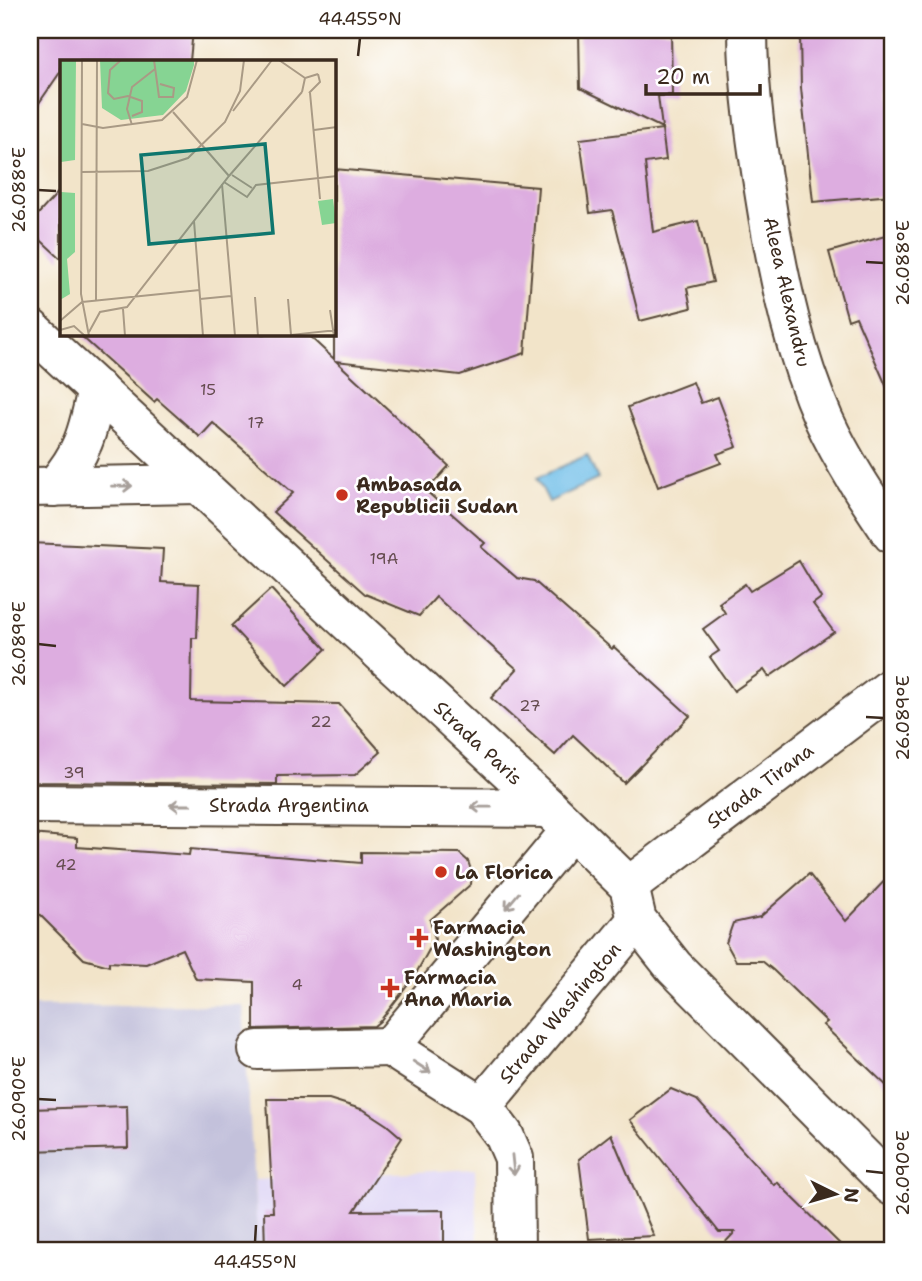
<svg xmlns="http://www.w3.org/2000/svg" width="922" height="1281" font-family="'Shantell Sans',sans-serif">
  <rect width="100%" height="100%" fill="#fff"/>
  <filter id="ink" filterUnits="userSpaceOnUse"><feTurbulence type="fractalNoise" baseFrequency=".0143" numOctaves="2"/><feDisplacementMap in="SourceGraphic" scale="14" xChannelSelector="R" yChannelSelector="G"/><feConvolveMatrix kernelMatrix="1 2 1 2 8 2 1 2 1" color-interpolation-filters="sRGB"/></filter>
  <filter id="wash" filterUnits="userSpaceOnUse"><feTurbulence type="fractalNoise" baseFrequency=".00686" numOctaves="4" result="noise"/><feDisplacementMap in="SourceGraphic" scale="28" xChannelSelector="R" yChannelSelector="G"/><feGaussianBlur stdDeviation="1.57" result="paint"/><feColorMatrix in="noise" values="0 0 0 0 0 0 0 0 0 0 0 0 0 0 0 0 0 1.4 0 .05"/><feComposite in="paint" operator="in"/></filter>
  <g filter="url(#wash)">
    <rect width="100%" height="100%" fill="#f2e4c9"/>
    <path fill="#ded5f5" d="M 475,1169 L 478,1251 L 258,1251 L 254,1180 Z"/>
    <path fill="#c3c1db" d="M 243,1005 L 258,1251 L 30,1251 L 30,1006 Z"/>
    <path fill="#6bbce7" stroke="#537382" stroke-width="2" d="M 587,455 L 598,479 L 549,502 L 537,478 Z"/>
    <g id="blocks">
      <g fill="#ddade0">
        <path d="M 30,30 L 193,30 L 190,61 L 61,61 L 61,71 L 30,116 Z"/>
        <path d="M 579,30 L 671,30 L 672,95 L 658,96 L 662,128 L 580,88 Z"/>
        <path d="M 819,30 L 892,30 L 892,195 L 813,202 L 801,88 L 800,34 L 819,33 Z"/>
        <path d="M 662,129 L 666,160 L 645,163 L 653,232 L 698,221 L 713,282 L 687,288 L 691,308 L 640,321 L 612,210 L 590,213 L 580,139 Z"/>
        <path d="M 334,169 L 538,187 L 525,353 L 460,375 L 336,361 L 449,466 L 426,491 L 485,543 L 481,547 L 517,578 L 534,581 L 612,649 L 614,647 L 690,716 L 624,783 L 573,735 L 555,755 L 491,698 L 517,669 L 436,597 L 419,616 L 365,594 L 273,512 L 293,493 L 213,423 L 200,437 L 157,399 L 154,402 L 79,334 L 307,334 L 334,359 Z"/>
        <path d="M 61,189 L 61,259 L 30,230 L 30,223 Z"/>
        <path d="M 892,234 L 892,399 L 856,317 L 848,320 L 829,252 Z"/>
        <path d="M 693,382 L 701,403 L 718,397 L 737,447 L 717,454 L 721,463 L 658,487 L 628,407 Z"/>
        <path d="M 30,543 L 163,549 L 161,582 L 199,584 L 197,638 L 192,638 L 191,701 L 339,704 L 381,752 L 355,775 L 277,776 L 277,784 L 30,782 Z"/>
        <path d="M 799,561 L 821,598 L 813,604 L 834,632 L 769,677 L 764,670 L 734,691 L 710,657 L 719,651 L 703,629 L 725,613 L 719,603 L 745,584 L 750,591 Z"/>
        <path d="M 271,589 L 326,649 L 287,686 L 231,626 Z"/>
        <path d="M 30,834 L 77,838 L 77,847 L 189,855 L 190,849 L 361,863 L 361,852 L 459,853 L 468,861 L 472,873 L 471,884 L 430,920 L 435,939 L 414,977 L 380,1021 L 374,1026 L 254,1029 L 254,982 L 196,979 L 182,949 L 146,964 L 109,962 L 109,966 L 84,959 L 30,905 Z"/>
        <path d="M 892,873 L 892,1091 L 823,1025 L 827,1022 L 773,970 L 762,961 L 736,961 L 726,943 L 733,923 L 760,917 L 809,874 L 846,921 Z"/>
        <path d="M 671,1089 L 697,1100 L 774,1185 L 777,1182 L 847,1251 L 717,1251 L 735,1232 L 719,1232 L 630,1120 Z"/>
        <path d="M 267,1099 L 329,1099 L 364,1110 L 387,1125 L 402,1138 L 354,1211 L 444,1210 L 444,1251 L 265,1251 L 264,1212 L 273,1212 Z"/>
        <path d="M 127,1106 L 128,1148 L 30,1151 L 30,1109 Z"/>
        <path d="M 611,1134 L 654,1236 L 589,1239 L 579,1159 Z"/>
      </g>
    </g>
  </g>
  <g filter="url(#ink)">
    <use href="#blocks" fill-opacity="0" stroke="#564638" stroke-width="2"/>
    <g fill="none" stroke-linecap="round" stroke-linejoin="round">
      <defs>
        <g id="minor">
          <path d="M 748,30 C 748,92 758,154 768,215 C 780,284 795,355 824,420 C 843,461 867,497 892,534"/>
          <path d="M 30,328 L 549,808 L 629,886 L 637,920 L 674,967 L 892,1186"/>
          <path d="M 30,487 L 199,484"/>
          <path d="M 54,487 C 83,454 88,432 97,389"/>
          <path d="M 30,804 L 549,808"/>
          <path d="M 629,886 L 892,687"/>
          <path d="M 258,1050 L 390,1047"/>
          <path d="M 482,1106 L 637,920"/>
          <path d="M 515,1251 L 514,1158 L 504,1135 L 482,1106 L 390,1047 L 571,830"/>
        </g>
      </defs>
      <use href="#minor" stroke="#564638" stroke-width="42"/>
      <use href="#minor" stroke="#fff" stroke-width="38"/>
    </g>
    <defs><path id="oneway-shaft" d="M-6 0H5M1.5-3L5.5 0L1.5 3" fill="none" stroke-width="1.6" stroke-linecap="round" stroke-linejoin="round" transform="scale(1.75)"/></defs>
    <g stroke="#a79f9a">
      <use href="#oneway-shaft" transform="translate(122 486) rotate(-1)"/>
      <use href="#oneway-shaft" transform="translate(180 805) rotate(-180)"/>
      <use href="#oneway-shaft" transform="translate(481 807) rotate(-179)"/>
      <use href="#oneway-shaft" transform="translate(512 901) rotate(130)"/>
      <use href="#oneway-shaft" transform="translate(422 1067) rotate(33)"/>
      <use href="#oneway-shaft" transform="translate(513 1165) rotate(84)"/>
    </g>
  </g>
  <path fill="none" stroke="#3b2a1e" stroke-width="2.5" d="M 358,56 L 360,38M 38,190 L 56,191M 866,262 L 884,263M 38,644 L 56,646M 866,717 L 884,718M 38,1099 L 56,1100M 866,1171 L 884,1173M 255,1242 L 256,1225"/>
  <g fill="#c8321e" stroke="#fff" stroke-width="2.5">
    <circle cx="342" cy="495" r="7"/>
    <circle cx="441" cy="872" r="7"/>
    <path d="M415.5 927.5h7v7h7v7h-7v7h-7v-7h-7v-7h7z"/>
    <path d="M386.5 977.5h7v7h7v7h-7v7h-7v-7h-7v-7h7z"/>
  </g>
  <g text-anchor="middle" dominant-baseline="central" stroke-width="5" stroke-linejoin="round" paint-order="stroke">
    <g font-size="16" fill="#644b4e">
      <text x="208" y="389">15</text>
      <text x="256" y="422">17</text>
      <text x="384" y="558">19A</text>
      <text x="530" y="705">27</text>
      <text x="321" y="721">22</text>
      <text x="74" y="772">39</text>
      <text x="66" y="864">42</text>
      <text x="297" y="984">4</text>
    </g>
    <g font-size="19" fill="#3b2a1e" stroke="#fff">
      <text transform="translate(787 292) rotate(77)">Aleea Alexandru</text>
      <text transform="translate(478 743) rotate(43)">Strada Paris</text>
      <text transform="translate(760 786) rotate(-37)">Strada Tirana</text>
      <text x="289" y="805">Strada Argentina</text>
      <text transform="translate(560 1013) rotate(-50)">Strada Washington</text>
    </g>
    <g font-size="19" font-weight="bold" fill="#3b2a1e" stroke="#fff" text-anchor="start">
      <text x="356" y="484">Ambasada<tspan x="356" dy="22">Republicii Sudan</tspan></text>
      <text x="455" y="872">La Florica</text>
      <text x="433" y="927">Farmacia<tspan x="433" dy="22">Washington</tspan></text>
      <text x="404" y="977">Farmacia<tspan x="404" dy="22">Ana Maria</tspan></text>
    </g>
  </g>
  <g transform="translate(60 60)">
    <rect width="276" height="276" fill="#f2e4c9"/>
    <path d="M 0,0 L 16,0 L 15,100 L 1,102 L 1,132 L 15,133 L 15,192 L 7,199 L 10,234 L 0,240 ZM 40,0 L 134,0 L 134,5 L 126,31 L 103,55 L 61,60 L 42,48 ZM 273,139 L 276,163 L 262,165 L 258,141 Z" fill="#86d493"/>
    <path fill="none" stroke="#a99a85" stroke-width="2" d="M 22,0 L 21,234 L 29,276M 61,0 L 50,10 L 48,33 L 54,39 L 68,36 L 82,41 L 82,52 L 72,56M 94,0 L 99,37 L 113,37 L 114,28 L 100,24M 219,0 L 245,18M 242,32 L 245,18 L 258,14M 249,33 L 260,22 L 258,14M 250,33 L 260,139M 173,51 L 212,0M 113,52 L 169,116M 22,64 L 43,68 L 102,60 L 127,37 L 137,0M 72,65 L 67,49 L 72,27 L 95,9M 254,70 L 277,67M 22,112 L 88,111 L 128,98 L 165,62 L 180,31 L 184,0M 172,115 L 192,128M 164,122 L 187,137 L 196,125 L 277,116M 162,124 L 175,276M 134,161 L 143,276M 195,237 L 198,276M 140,239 L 171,236M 228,239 L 231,275 L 277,270M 36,241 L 37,0M 22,242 L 140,230M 63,249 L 65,276M 270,250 L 274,276M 0,261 L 22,242M 0,270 L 14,266 L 25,276M 29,272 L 40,252 L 67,247 L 169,116 L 242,32"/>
    <path fill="#0f766e" fill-opacity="0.15" stroke="#0f766e" stroke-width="3.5" d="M 205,84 L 213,173 L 89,184 L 81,95 Z"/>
    <rect width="276" height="276" fill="none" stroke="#3b2a1e" stroke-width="3.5"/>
  </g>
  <rect width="922" height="1281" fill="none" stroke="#fff" stroke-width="77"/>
  <g transform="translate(835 1194) rotate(95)" stroke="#ffffff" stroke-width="5" paint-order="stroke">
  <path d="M0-5L12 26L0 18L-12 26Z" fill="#3b2a1e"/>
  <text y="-10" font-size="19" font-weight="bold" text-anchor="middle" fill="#3b2a1e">N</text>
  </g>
  <path d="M646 84v10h114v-10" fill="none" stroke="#3b2a1e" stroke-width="3.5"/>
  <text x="656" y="84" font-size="21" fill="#3b2a1e" stroke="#ffffff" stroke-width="5" paint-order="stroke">20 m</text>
  <rect x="38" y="38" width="846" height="1204" fill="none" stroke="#3b2a1e" stroke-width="2.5"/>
  <g font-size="18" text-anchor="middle" fill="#3b2a1e">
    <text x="360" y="25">44.455°N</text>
    <text transform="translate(19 190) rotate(-90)" y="6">26.088°E</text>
    <text transform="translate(903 263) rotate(-90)" y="6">26.088°E</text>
    <text transform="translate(19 644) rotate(-90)" y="6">26.089°E</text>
    <text transform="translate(903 718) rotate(-90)" y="6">26.089°E</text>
    <text transform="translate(19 1099) rotate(-90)" y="6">26.090°E</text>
    <text transform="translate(903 1173) rotate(-90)" y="6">26.090°E</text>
    <text x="255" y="1268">44.455°N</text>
  </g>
</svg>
